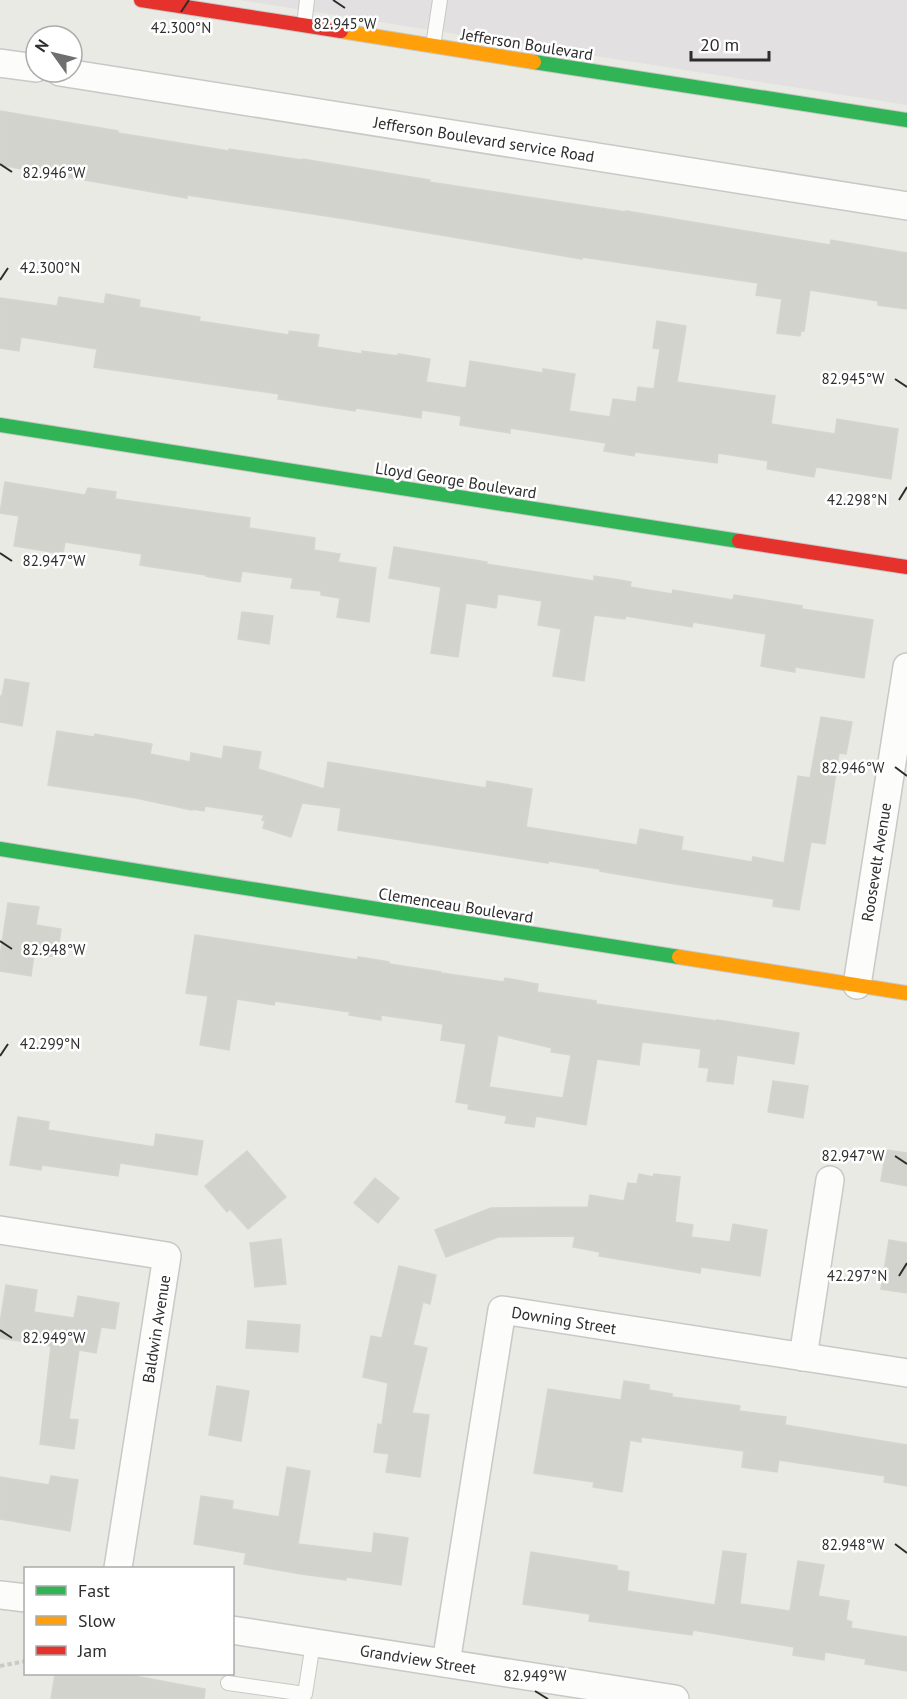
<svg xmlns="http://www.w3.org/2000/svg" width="907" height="1699" font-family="'PT Sans',sans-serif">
  <rect width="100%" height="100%" fill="#eaeae4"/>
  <path fill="#e3e0e2" d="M 239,0 L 907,0 L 907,105 Z"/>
  <g fill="#d3d3ce" stroke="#d5d5d0" stroke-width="1.5" fill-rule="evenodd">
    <path d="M 0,111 L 118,131 L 118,133 L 229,151 L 229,149 L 302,160 L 303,159 L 430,180 L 429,182 L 626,212 L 626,211 L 830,245 L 831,240 L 907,253 L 907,309 L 878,305 L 878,301 L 810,290 L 804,331 L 801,331 L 800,336 L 777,333 L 782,299 L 756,295 L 758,283 L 582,257 L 582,259 L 346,219 L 187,195 L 187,198 L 0,165 Z"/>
    <path d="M 106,294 L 140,300 L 139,307 L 200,317 L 199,321 L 289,335 L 289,331 L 319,335 L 317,347 L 362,354 L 362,351 L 398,356 L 398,354 L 430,359 L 426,382 L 466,388 L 470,361 L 543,373 L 543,369 L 575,374 L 569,411 L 610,417 L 613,399 L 636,402 L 638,387 L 654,389 L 660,349 L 653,348 L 657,321 L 686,326 L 677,382 L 775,396 L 771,424 L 835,434 L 837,419 L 898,429 L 891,479 L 816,467 L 814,477 L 767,469 L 768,461 L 718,453 L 717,463 L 635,452 L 634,456 L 604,451 L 606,443 L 510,428 L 510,433 L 460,425 L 461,416 L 422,410 L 421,418 L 356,408 L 355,411 L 278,399 L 279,394 L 94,367 L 97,349 L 21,337 L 19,351 L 0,348 L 0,298 L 57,306 L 59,297 L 104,304 Z"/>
    <path d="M 5,482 L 85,495 L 88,488 L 116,492 L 115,499 L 250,518 L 249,528 L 315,538 L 314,550 L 340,554 L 338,562 L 376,568 L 369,622 L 337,617 L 340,598 L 321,595 L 321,591 L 291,588 L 293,578 L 242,571 L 240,582 L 206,576 L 206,575 L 140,565 L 142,554 L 65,542 L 63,554 L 14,546 L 19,516 L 0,513 Z"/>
    <path d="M 394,547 L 487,562 L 486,564 L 594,581 L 594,576 L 620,580 L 631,582 L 630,587 L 672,594 L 673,590 L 733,600 L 734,595 L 802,606 L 802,609 L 873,620 L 864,678 L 795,667 L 795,672 L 761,666 L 766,634 L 693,622 L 692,627 L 626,616 L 625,619 L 594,615 L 584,681 L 553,676 L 561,629 L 538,625 L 542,601 L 498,594 L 496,608 L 466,603 L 458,657 L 431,653 L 441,587 L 389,578 Z"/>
    <path d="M 242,612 L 273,616 L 269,644 L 238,639 Z"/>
    <path d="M 5,679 L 29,683 L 22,726 L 0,722 L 0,696 L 2,696 Z"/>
    <path d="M 821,717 L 852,722 L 846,754 L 839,753 L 825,844 L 811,842 L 799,910 L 773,906 L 774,899 L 675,884 L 600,871 L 600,869 L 548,861 L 548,863 L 338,830 L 341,808 L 302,803 L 291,837 L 263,828 L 265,821 L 262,820 L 264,815 L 205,806 L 204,811 L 192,809 L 192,810 L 136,798 L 48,785 L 57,731 L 94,737 L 95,734 L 152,744 L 150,754 L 190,762 L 191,753 L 222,759 L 224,746 L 261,752 L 258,769 L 324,789 L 328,762 L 486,788 L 487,781 L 532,789 L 526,827 L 637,845 L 640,829 L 683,837 L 681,850 L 752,862 L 753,857 L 784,863 L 798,776 L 810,778 Z"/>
    <path d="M 8,903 L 39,907 L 36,925 L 61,929 L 57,957 L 34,954 L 31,976 L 0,971 L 0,956 Z"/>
    <path d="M 195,935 L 358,960 L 358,957 L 389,962 L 389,964 L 441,972 L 441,973 L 504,982 L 505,978 L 538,984 L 537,992 L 596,1001 L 596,1004 L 717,1021 L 717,1020 L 799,1033 L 794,1064 L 737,1055 L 733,1084 L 707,1081 L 709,1068 L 699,1067 L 701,1049 L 642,1042 L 639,1065 L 597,1059 L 586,1125 L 536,1116 L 534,1127 L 505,1123 L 507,1116 L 468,1109 L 469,1104 L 456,1102 L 466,1044 L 441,1040 L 443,1024 L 381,1015 L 381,1020 L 349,1015 L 350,1012 L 275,1001 L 274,1005 L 237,999 L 229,1050 L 200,1045 L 208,996 L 186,993 ZM 498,1035 L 552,1048 L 551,1052 L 571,1055 L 563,1098 L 489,1087 Z"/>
    <path d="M 773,1081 L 808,1086 L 803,1118 L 768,1112 Z"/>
    <path d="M 18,1117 L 49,1122 L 48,1130 L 154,1147 L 156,1134 L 203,1141 L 197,1175 L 120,1163 L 118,1176 L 42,1165 L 41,1170 L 10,1165 Z"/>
    <path d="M 886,1150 L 907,1153 L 907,1186 L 881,1181 Z"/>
    <path d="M 247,1151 L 286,1197 L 248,1229 L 230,1209 L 227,1212 L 205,1186 Z"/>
    <path d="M 639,1174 L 653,1177 L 654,1174 L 680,1177 L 675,1222 L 693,1225 L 691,1237 L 730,1242 L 733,1224 L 767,1230 L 760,1276 L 701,1267 L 700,1273 L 599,1256 L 600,1252 L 573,1247 L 575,1236 L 498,1237 L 446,1257 L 435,1230 L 491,1208 L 588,1207 L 590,1195 L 624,1201 L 628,1183 L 637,1184 Z"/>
    <path d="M 375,1178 L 399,1198 L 378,1223 L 354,1203 Z"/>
    <path d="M 281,1239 L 286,1284 L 255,1287 L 250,1243 Z"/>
    <path d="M 889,1240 L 907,1243 L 907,1293 L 881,1289 Z"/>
    <path d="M 399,1266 L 436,1275 L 430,1304 L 423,1302 L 413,1345 L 427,1348 L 412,1413 L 429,1415 L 420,1477 L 386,1472 L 389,1454 L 374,1452 L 378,1424 L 382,1425 L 388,1383 L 363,1377 L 371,1336 L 382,1338 Z"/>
    <path d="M 6,1285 L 37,1290 L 34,1312 L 74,1318 L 78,1296 L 119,1303 L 115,1329 L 101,1327 L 96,1353 L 79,1350 L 69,1419 L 78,1420 L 74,1449 L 40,1444 L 51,1346 L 0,1338 L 0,1323 Z"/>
    <path d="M 248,1321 L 300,1325 L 298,1352 L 246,1348 Z"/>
    <path d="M 624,1381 L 649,1385 L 649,1390 L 672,1394 L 672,1397 L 740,1406 L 739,1411 L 786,1417 L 785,1425 L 907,1445 L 907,1486 L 884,1482 L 885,1476 L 779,1460 L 777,1472 L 742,1467 L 744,1451 L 641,1437 L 641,1442 L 630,1440 L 622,1492 L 593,1487 L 594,1482 L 534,1473 L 548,1389 L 621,1400 Z"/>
    <path d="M 217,1386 L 249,1391 L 241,1441 L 209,1435 Z"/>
    <path d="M 287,1467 L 310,1471 L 298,1544 L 372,1553 L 374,1533 L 408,1538 L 401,1585 L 346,1577 L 346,1580 L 301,1574 L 244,1564 L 246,1553 L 194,1544 L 201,1496 L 233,1501 L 232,1509 L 279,1517 Z"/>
    <path d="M 51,1476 L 78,1480 L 70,1531 L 0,1519 L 0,1477 L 49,1485 Z"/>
    <path d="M 723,1551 L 746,1554 L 740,1604 L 790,1611 L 798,1561 L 824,1565 L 818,1596 L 849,1601 L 846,1620 L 852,1622 L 851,1628 L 907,1637 L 907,1671 L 865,1664 L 866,1659 L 825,1652 L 824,1660 L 793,1655 L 794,1647 L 693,1630 L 692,1635 L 589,1621 L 590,1614 L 523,1604 L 531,1552 L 617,1566 L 617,1570 L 629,1572 L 627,1591 L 715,1605 Z"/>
    <path d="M 55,1674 L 124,1674 L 205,1689 L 204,1699 L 51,1699 Z"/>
  </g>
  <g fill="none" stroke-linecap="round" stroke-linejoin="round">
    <defs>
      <g id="lane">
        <path d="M 304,25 L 307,0"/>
        <path d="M 433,46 L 440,0"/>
        <path d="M 228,1683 L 305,1694 L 313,1643"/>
      </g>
      <g id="street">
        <path d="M 0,63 L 36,68"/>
        <path d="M 60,72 L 907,206"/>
        <path d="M 857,985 L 907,667"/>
        <path d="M 0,1230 L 167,1256 L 118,1568"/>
        <path d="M 803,1357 L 830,1180"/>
        <path d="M 0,1595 L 26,1598"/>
        <path d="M 232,1630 L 675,1699"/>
        <path d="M 446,1663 L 502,1310 L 907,1373"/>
      </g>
      <g id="fast">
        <path d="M 534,62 L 907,120"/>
        <path d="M 0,425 L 739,541"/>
        <path d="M 0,849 L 679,957"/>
      </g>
      <g id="slow">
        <path d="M 341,31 L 534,62"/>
        <path d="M 679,957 L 907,993"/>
      </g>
      <g id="jam">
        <path d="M 141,0 L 341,31"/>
        <path d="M 739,541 L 907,567"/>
      </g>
    </defs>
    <use href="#lane" stroke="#c8c8c8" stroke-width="16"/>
    <use href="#street" stroke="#c8c8c8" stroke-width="30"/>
    <use href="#fast" stroke="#c8c8c8" stroke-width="16"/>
    <use href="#slow" stroke="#c8c8c8" stroke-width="16"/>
    <use href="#jam" stroke="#c8c8c8" stroke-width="16"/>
    <path stroke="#cacac9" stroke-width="4" stroke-dasharray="4.5 3" stroke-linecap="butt" d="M 0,1666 L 26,1661"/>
    <use href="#lane" stroke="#fcfcfb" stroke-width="14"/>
    <use href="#street" stroke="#fcfcfb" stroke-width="27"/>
    <use href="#fast" stroke="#30b455" stroke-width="14"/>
    <use href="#slow" stroke="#ff9f0a" stroke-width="14"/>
    <use href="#jam" stroke="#e5322d" stroke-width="14"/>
  </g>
  <path fill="none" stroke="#2d2d2d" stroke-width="2" d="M 333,0 L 345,8M 181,12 L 189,0M 0,164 L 12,172M 0,280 L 8,268M 895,379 L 907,387M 899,500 L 907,487M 0,553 L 12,561M 895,767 L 907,776M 0,941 L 12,949M 0,1056 L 8,1044M 895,1156 L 907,1164M 899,1276 L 907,1263M 0,1330 L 12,1338M 895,1544 L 907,1553M 535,1691 L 548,1699"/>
  <g text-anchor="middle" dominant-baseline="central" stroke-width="5" stroke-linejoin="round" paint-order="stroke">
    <g font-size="16" fill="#2d2d2d" stroke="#fff">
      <text transform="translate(527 44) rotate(9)">Jefferson Boulevard</text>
      <text transform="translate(484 139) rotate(9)">Jefferson Boulevard service Road</text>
      <text transform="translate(456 480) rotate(9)">Lloyd George Boulevard</text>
      <text transform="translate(876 862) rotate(-81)">Roosevelt Avenue</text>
      <text transform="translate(456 905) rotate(9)">Clemenceau Boulevard</text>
      <text transform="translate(564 1320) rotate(9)">Downing Street</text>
      <text transform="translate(156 1329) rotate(-81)">Baldwin Avenue</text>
      <text transform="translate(418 1659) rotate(9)">Grandview Street</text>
    </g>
  </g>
  <g font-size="15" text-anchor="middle" fill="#2d2d2d" stroke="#fff" stroke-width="5" stroke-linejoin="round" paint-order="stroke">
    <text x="345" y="29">82.945°W</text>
    <text x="181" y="33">42.300°N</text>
    <text x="54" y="178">82.946°W</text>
    <text x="50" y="273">42.300°N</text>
    <text x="853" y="384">82.945°W</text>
    <text x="857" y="505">42.298°N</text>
    <text x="54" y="566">82.947°W</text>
    <text x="853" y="773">82.946°W</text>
    <text x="54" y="955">82.948°W</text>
    <text x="50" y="1049">42.299°N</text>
    <text x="853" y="1161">82.947°W</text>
    <text x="857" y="1281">42.297°N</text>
    <text x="54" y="1343">82.949°W</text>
    <text x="853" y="1550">82.948°W</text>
    <text x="535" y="1681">82.949°W</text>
  </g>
  <rect x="24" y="1567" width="210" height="108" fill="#ffffff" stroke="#ababab" stroke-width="1.5"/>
  <rect x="36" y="1586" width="30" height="9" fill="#30b455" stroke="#ababab" stroke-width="1.5"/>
  <text x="78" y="1597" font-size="18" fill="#2d2d2d">Fast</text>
  <rect x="36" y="1616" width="30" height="9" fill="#ff9f0a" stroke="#ababab" stroke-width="1.5"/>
  <text x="78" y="1627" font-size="18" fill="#2d2d2d">Slow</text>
  <rect x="36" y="1646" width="30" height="9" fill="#e5322d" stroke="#ababab" stroke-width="1.5"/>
  <text x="78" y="1657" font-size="18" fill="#2d2d2d">Jam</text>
  <g transform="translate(54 54) rotate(304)"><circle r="28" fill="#ffffff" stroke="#ababab" stroke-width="1.5"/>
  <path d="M0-4.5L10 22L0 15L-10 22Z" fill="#6f6f6d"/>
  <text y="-9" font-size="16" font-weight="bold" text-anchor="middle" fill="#2d2d2d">N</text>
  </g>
  <path d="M691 51v9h78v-9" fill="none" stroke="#2d2d2d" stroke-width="3"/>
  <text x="700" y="51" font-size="18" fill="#2d2d2d" stroke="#ffffff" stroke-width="4.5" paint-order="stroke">20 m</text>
</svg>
